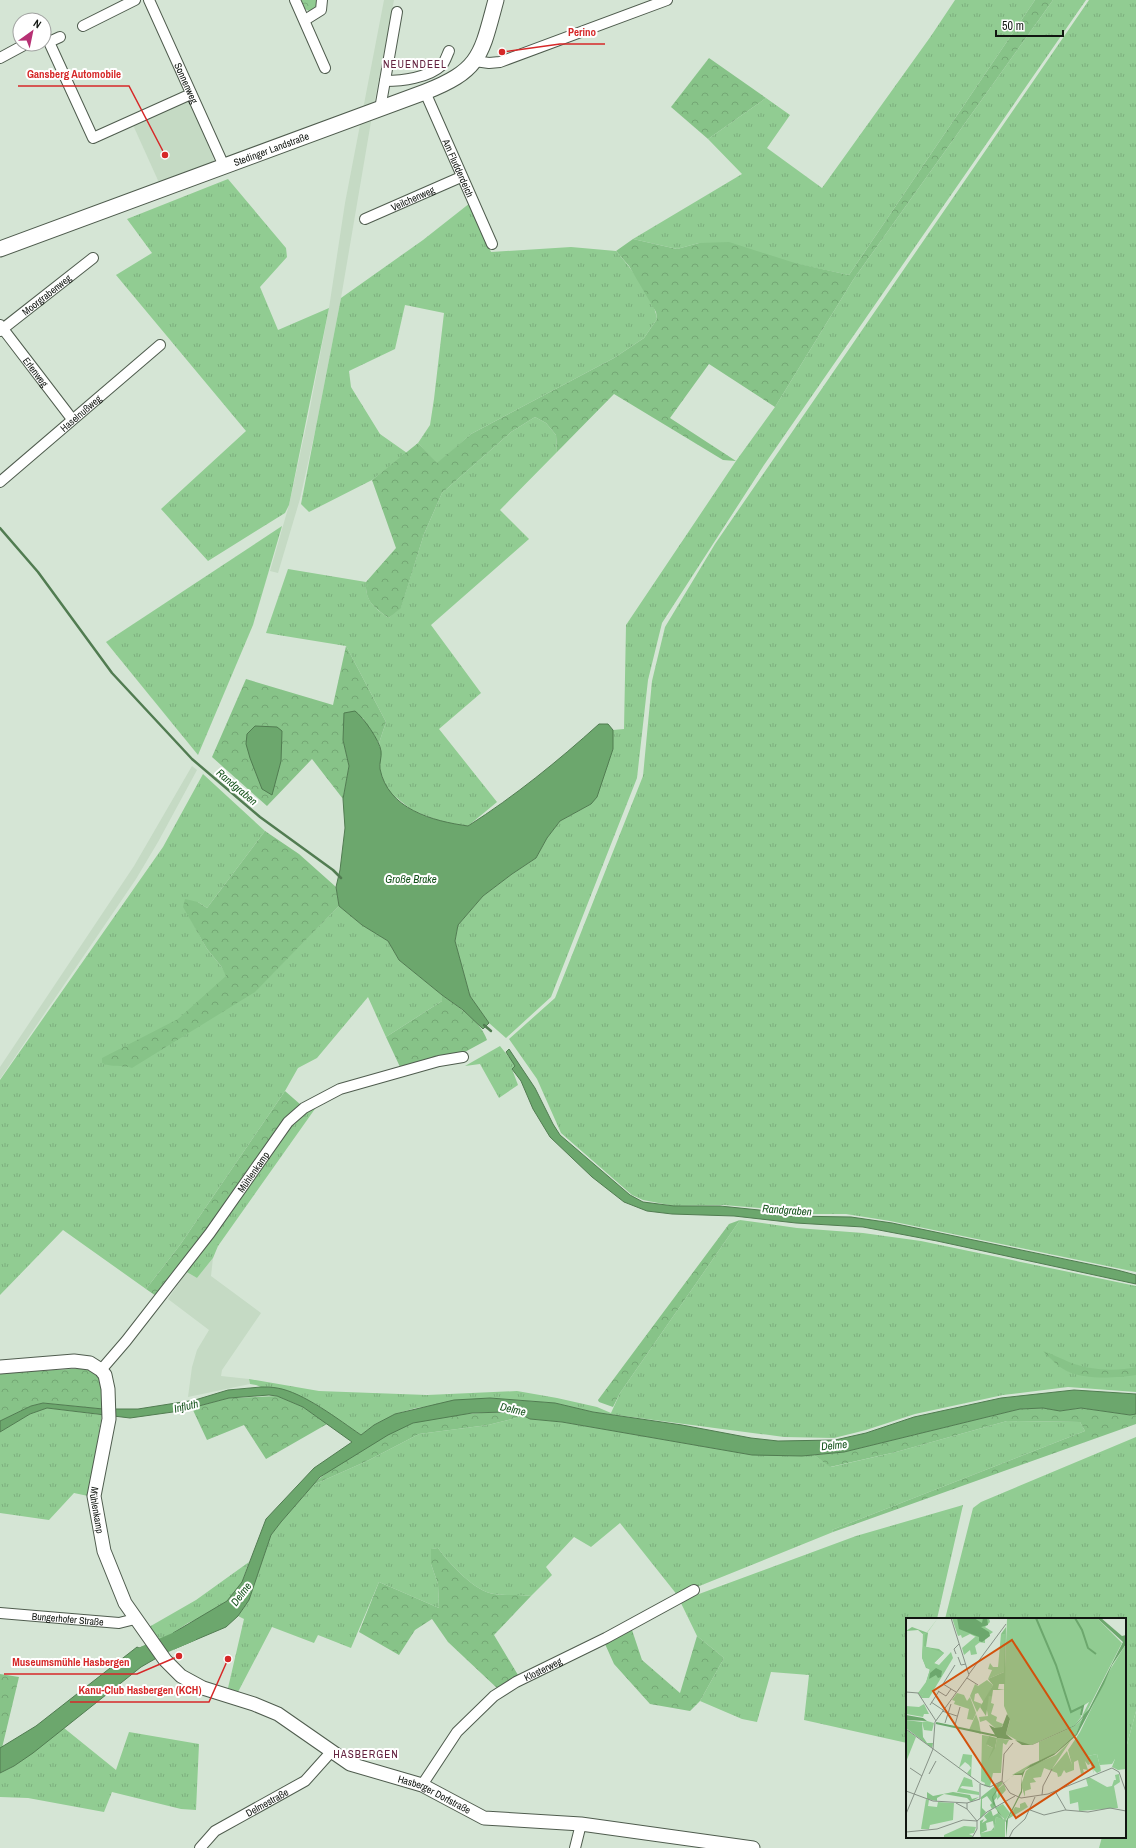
<svg xmlns="http://www.w3.org/2000/svg" width="1136" height="1848" font-family="'Archivo Narrow',sans-serif">
  <defs>
    <pattern id="grass-tufts" width="24" height="20" patternUnits="userSpaceOnUse"><rect width="24" height="20" fill="#91cc92"/><path d="M3 7l-1-3M5 7V3M7 7l1-3M15 17l-1-3M17 17v-4M19 17l1-3" fill="none" stroke="#7cae7d"/></pattern>
    <pattern id="forest-crowns" width="20" height="18" patternUnits="userSpaceOnUse"><rect width="20" height="18" fill="#87c388"/><path d="M2 6a3 3 0 1 1 6 0M12 15a3 3 0 1 1 6 0" fill="none" stroke="#74a774"/></pattern>
    <pattern id="park-crowns" width="20" height="18" patternUnits="userSpaceOnUse"><rect width="20" height="18" fill="#91cc92"/><path d="M2 6a3 3 0 1 1 6 0M12 15a3 3 0 1 1 6 0" fill="none" stroke="#7cae7d"/></pattern>
  </defs>
  <rect width="100%" height="100%" fill="#d5e5d5"/>
  <g fill="#c5dac4">
    <path d="M 384,0 L 394,0 L 374,104 L 341,298 L 316,427 L 300,499 L 278,573 L 270,571 L 289,505 L 309,413 L 329,308 L 345,203 Z"/>
    <path d="M 189,98 L 216,165 L 161,187 L 133,125 Z"/>
    <path d="M 192,766 L 197,770 L 158,842 L 136,879 L 0,1079 L 0,1067 L 134,866 Z"/>
    <path d="M 213,1258 L 211,1276 L 261,1313 L 222,1370 L 221,1376 L 249,1379 L 250,1384 L 188,1397 L 192,1367 L 197,1350 L 209,1330 L 168,1299 L 181,1280 L 185,1271 L 197,1278 Z"/>
  </g>
  <g fill="url(#grass-tufts)">
    <path d="M 955,0 L 1035,0 L 849,275 L 699,243 L 677,249 L 633,239 L 742,174 L 708,139 L 766,98 L 790,115 L 767,148 L 822,188 L 931,36 Z"/>
    <path d="M 1053,0 L 1086,0 L 764,465 L 662,623 L 648,680 L 637,778 L 551,997 L 506,1038 L 489,1023 L 470,996 L 455,941 L 458,925 L 483,896 L 512,874 L 536,858 L 547,838 L 560,821 L 591,804 L 613,749 L 613,730 L 624,729 L 626,625 L 736,461 L 775,407 L 853,280 Z"/>
    <path d="M 1089,0 L 1136,0 L 1136,1272 L 890,1221 L 846,1214 L 792,1214 L 760,1208 L 723,1205 L 674,1206 L 643,1200 L 632,1195 L 561,1133 L 537,1079 L 509,1039 L 555,998 L 643,776 L 652,681 L 665,627 L 715,544 Z"/>
    <path d="M 228,179 L 286,248 L 287,257 L 260,287 L 278,330 L 329,308 L 289,505 L 285,513 L 208,561 L 161,509 L 246,431 L 116,275 L 152,253 L 127,219 Z"/>
    <path d="M 470,203 L 491,252 L 571,247 L 616,251 C 630,267 655,299 657,319 L 644,338 L 614,358 L 471,434 L 437,464 L 418,443 L 430,425 L 434,399 L 444,313 L 405,305 L 395,349 L 349,371 L 351,387 L 380,434 L 407,453 L 372,480 L 309,512 L 301,504 L 341,298 L 423,240 Z"/>
    <path d="M 535,417 L 546,423 L 556,435 L 557,452 L 500,510 L 529,539 L 431,625 L 481,693 L 439,729 L 497,802 L 468,826 L 446,823 L 413,811 L 387,790 L 379,768 L 381,752 L 379,743 L 386,722 L 346,646 L 266,633 L 288,569 L 366,582 C 365,601 374,608 389,618 L 401,607 L 424,534 L 442,493 L 511,432 Z"/>
    <path d="M 282,526 L 253,625 L 198,755 L 106,642 Z"/>
    <path d="M 203,774 L 265,831 L 207,908 L 198,902 L 184,907 L 207,949 L 221,966 L 227,976 L 255,991 L 339,906 L 362,925 L 388,941 L 399,960 L 442,995 L 442,1001 L 386,1037 L 368,997 L 317,1058 L 298,1068 L 285,1091 L 180,1245 L 146,1289 L 63,1230 L 0,1295 L 0,1080 L 163,847 Z"/>
    <path d="M 500,1046 L 516,1066 L 512,1069 L 518,1085 L 499,1098 L 480,1064 L 465,1066 Z"/>
    <path d="M 317,1106 L 218,1246 L 213,1258 L 197,1278 L 185,1271 L 287,1128 L 299,1115 Z"/>
    <path d="M 740,1220 L 797,1228 L 863,1233 L 921,1241 L 1136,1286 L 1136,1392 L 1068,1387 L 1003,1395 L 915,1414 L 866,1430 L 834,1438 L 784,1437 L 593,1412 L 555,1403 L 490,1398 L 416,1408 L 395,1414 L 374,1425 L 361,1435 L 315,1404 L 278,1388 L 261,1387 L 256,1385 L 250,1384 L 249,1379 L 319,1391 L 427,1395 L 517,1391 L 557,1398 L 597,1407 L 611,1413 L 620,1393 Z"/>
    <path d="M 47,1408 L 102,1415 L 88,1496 L 74,1493 L 49,1520 L 0,1513 L 0,1432 L 30,1414 Z"/>
    <path d="M 524,1416 L 530,1419 L 562,1422 L 752,1455 L 814,1455 L 831,1467 L 896,1452 L 1007,1421 L 1080,1422 L 1085,1431 L 832,1530 L 833,1532 L 687,1591 L 678,1596 L 620,1523 L 591,1547 L 574,1537 L 546,1567 L 552,1575 L 531,1596 C 519,1594 507,1596 494,1594 C 475,1592 449,1563 438,1548 L 432,1549 L 431,1564 L 438,1584 L 439,1608 L 379,1582 L 351,1648 L 318,1635 L 314,1643 L 272,1627 L 238,1692 L 228,1688 L 244,1619 L 238,1616 L 249,1600 L 271,1535 L 281,1522 L 313,1485 L 367,1461 L 419,1434 L 488,1425 Z"/>
    <path d="M 1136,1437 L 1136,1711 L 1125,1752 L 1125,1619 L 945,1619 L 973,1508 L 981,1502 Z"/>
    <path d="M 963,1505 L 937,1619 L 907,1619 L 907,1743 L 804,1720 L 809,1675 L 771,1672 L 757,1722 L 742,1719 L 700,1701 L 724,1658 L 697,1636 L 680,1601 L 856,1536 Z"/>
    <path d="M 249,1562 L 242,1582 L 227,1601 L 206,1615 L 188,1623 L 173,1633 L 169,1638 L 159,1642 L 149,1627 L 196,1600 Z"/>
    <path d="M 64,1728 L 116,1770 L 129,1732 L 199,1744 L 196,1810 L 181,1809 L 112,1792 L 104,1812 L 28,1798 L 0,1797 L 0,1773 L 14,1766 Z"/>
  </g>
  <g fill="url(#forest-crowns)">
    <path d="M 1035,0 L 1053,0 L 853,280 L 775,407 L 709,364 L 670,418 L 736,461 L 723,460 L 614,394 L 557,452 L 556,435 L 546,423 L 535,417 L 511,432 L 442,493 L 424,534 L 401,608 L 389,618 C 374,607 365,602 366,582 L 396,548 L 372,480 L 418,443 L 437,463 L 471,434 L 614,358 L 644,338 L 657,319 L 656,312 L 629,266 L 616,251 L 633,239 L 677,249 L 699,243 L 729,242 L 795,263 L 849,275 Z"/>
    <path d="M 709,58 L 766,98 L 708,139 L 671,107 Z"/>
    <path d="M 346,646 L 386,722 L 379,743 L 368,729 L 363,718 L 343,740 L 349,766 L 343,799 L 312,759 L 267,806 L 212,757 L 246,679 L 333,705 Z"/>
    <path d="M 265,831 L 299,854 L 336,887 L 339,906 L 255,992 L 132,1068 C 121,1064 112,1068 102,1063 L 102,1058 L 178,1019 L 226,976 L 221,966 L 207,949 L 183,907 L 185,899 L 198,902 L 207,908 Z"/>
    <path d="M 442,995 C 459,1008 480,1020 487,1040 L 463,1053 L 401,1069 L 386,1037 L 442,1001 Z"/>
    <path d="M 285,1091 L 301,1105 L 156,1296 L 146,1289 L 180,1245 Z"/>
    <path d="M 740,1220 L 620,1393 L 613,1407 L 599,1402 L 598,1400 L 729,1224 Z"/>
    <path d="M 1043,1351 C 1052,1354 1060,1358 1069,1362 C 1088,1370 1116,1372 1136,1367 L 1136,1375 C 1117,1378 1084,1380 1067,1371 C 1058,1367 1050,1358 1043,1351 Z"/>
    <path d="M 89,1368 L 103,1380 L 103,1409 L 43,1403 L 31,1406 L 0,1421 L 0,1373 Z"/>
    <path d="M 277,1396 L 303,1407 L 327,1424 L 266,1459 L 244,1425 L 207,1440 L 192,1408 L 229,1398 Z"/>
    <path d="M 1043,1408 L 1061,1411 L 1081,1408 L 1130,1415 L 1136,1414 L 1136,1424 L 833,1532 L 832,1530 L 1085,1431 L 1080,1422 L 1007,1421 L 896,1452 L 830,1467 L 814,1455 L 844,1452 L 1020,1409 Z"/>
    <path d="M 504,1412 L 524,1416 L 488,1425 L 419,1434 L 367,1461 L 313,1485 C 325,1472 341,1463 356,1454 C 374,1443 392,1430 412,1423 C 440,1414 476,1413 504,1412 Z"/>
    <path d="M 438,1548 C 449,1563 475,1592 494,1594 C 507,1596 519,1594 531,1596 L 494,1635 L 518,1675 L 498,1689 L 448,1642 L 432,1619 L 415,1630 L 399,1655 L 359,1632 L 379,1582 L 439,1608 L 438,1584 L 431,1564 L 431,1549 Z"/>
    <path d="M 632,1630 L 642,1660 L 680,1693 L 697,1636 L 724,1658 L 700,1701 L 690,1711 L 650,1704 L 614,1664 L 605,1644 Z"/>
    <path d="M 0,1674 L 19,1677 L 2,1748 L 0,1748 Z"/>
  </g>
  <path fill="url(#park-crowns)" d="M 301,0 L 319,0 L 317,8 L 311,12 L 305,9 Z"/>
  <path fill="#91cc92" d="M 1136,1711 L 1136,1848 L 1099,1848 L 1102,1837 L 1125,1837 L 1125,1752 Z"/>
  <g fill="#6ca76d" stroke="#517c51">
    <path d="M 355,711 C 363,717 380,741 381,751 C 382,757 379,763 380,769 C 388,809 432,821 468,826 C 515,796 558,761 599,724 L 608,724 L 613,730 L 613,749 L 597,797 L 591,804 L 560,821 L 547,838 L 536,858 L 512,874 L 483,896 L 458,925 L 455,941 L 470,996 L 489,1023 L 483,1029 L 463,1010 L 442,995 L 399,960 L 388,941 L 362,925 L 339,906 L 336,887 L 340,870 L 345,828 L 343,799 L 349,766 L 343,740 L 344,713 Z"/>
    <path d="M 255,726 L 277,727 L 282,731 L 281,761 L 272,795 L 262,789 L 250,758 L 246,744 L 247,734 Z"/>
    <path d="M 509,1049 L 535,1088 L 553,1124 L 560,1135 L 630,1195 L 643,1202 L 674,1206 L 720,1206 L 759,1210 L 791,1216 L 851,1217 L 892,1223 L 1117,1270 L 1136,1275 L 1136,1284 L 937,1241 L 863,1227 L 796,1223 L 734,1216 L 672,1214 L 647,1211 L 624,1202 L 592,1177 L 550,1137 L 533,1109 L 521,1081 L 512,1069 L 515,1066 L 506,1052 Z"/>
    <path d="M 261,1387 C 266,1387 272,1387 277,1388 C 303,1392 339,1420 361,1435 L 374,1425 L 395,1414 L 454,1400 L 490,1398 L 555,1403 L 593,1412 L 682,1425 L 751,1438 L 778,1441 L 835,1440 L 866,1433 L 914,1417 L 1001,1398 L 1074,1390 L 1136,1394 L 1136,1414 L 1130,1415 L 1081,1408 L 1060,1411 L 1043,1408 L 1020,1409 L 844,1452 L 802,1456 L 752,1455 L 562,1422 L 530,1419 L 524,1416 L 504,1412 L 472,1413 L 413,1423 L 388,1435 L 320,1477 L 281,1522 L 271,1535 L 249,1600 L 238,1616 L 226,1627 L 174,1649 L 170,1643 L 169,1638 L 173,1633 L 227,1601 L 242,1582 L 266,1519 L 314,1468 L 352,1442 L 303,1407 L 277,1396 L 269,1395 L 229,1398 L 180,1411 L 130,1418 L 47,1408 L 30,1414 L 0,1432 L 0,1421 L 31,1406 L 43,1403 L 103,1409 L 138,1409 L 195,1400 L 228,1390 Z"/>
    <path d="M 162,1642 L 167,1652 L 141,1667 L 33,1753 L 14,1766 L 0,1773 L 0,1748 L 36,1726 L 137,1647 L 139,1648 Z"/>
  </g>
  <g fill="none" stroke-linecap="round" stroke-linejoin="round">
    <g stroke="#517c51" stroke-width="2.5">
      <path d="M 0,528 L 38,572 L 112,673 L 192,759 L 260,817 L 333,870 L 341,878"/>
      <path d="M 484,1025 L 491,1031"/>
    </g>
    <path stroke="#6ca76d" stroke-width="16" d="M 144,1654 L 190,1634"/>
    <defs>
      <g id="minor">
        <path id="s1" d="M 149,0 L 224,166"/>
        <path d="M 295,0 L 325,68"/>
        <path d="M 305,20 L 321,10 L 322,0"/>
        <path d="M 83,26 L 135,0"/>
        <path d="M 44,35 L 49,42 L 60,37"/>
        <path d="M 49,42 L 93,138 L 191,94"/>
        <path d="M 0,58 L 26,44"/>
        <path d="M 475,61 L 489,63 L 500,62 L 667,0"/>
        <path d="M 385,81 C 402,81 428,78 442,65 C 445,62 447,55 449,51"/>
        <path id="s2" d="M 425,92 L 492,244"/>
        <path d="M 380,109 L 397,12"/>
        <path id="s3" d="M 365,219 L 461,177"/>
        <path id="s4" d="M 0,325 L 72,419"/>
        <path id="s5" d="M 0,331 L 93,258"/>
        <path id="s6" d="M 0,482 L 160,345"/>
        <path id="s7" d="M 101,1370 L 126,1341 L 210,1233 L 288,1122 L 304,1108 L 340,1089 L 439,1061 L 463,1057"/>
        <path id="s8" d="M 0,1613 L 119,1623 L 135,1619"/>
        <path id="s9" d="M 422,1785 L 457,1732 L 494,1696 L 516,1682 L 606,1638 L 694,1590"/>
        <path id="s10" d="M 200,1848 L 215,1831 L 305,1781 L 331,1752"/>
        <path d="M 575,1848 L 581,1824"/>
      </g>
      <g id="tertiary">
        <path id="s11" d="M 0,1367 L 74,1361 L 90,1363 L 101,1370 L 105,1375 L 108,1389 L 109,1419 L 94,1496 L 104,1551 L 125,1603 L 165,1660 L 181,1676 L 203,1688 L 254,1704 L 278,1714 L 350,1764 L 422,1785 L 484,1818 L 581,1824 L 753,1848"/>
      </g>
      <g id="secondary">
        <path id="s12" d="M 0,249 L 425,92 C 481,70 481,55 496,0"/>
      </g>
    </defs>
    <use href="#minor" stroke="#4f5c4e" stroke-width="12"/>
    <use href="#tertiary" stroke="#4f5c4e" stroke-width="15"/>
    <use href="#secondary" stroke="#4f5c4e" stroke-width="17"/>
    <use href="#minor" stroke="#fff" stroke-width="10"/>
    <use href="#tertiary" stroke="#fff" stroke-width="13"/>
    <use href="#secondary" stroke="#fff" stroke-width="15"/>
  </g>
  <g text-anchor="middle" dominant-baseline="central" stroke-width="4" stroke-linejoin="round" paint-order="stroke">
    <g font-size="10" fill="#111611" stroke="#fff">
      <text stroke="none"><textPath href="#s1" startOffset="91">Sonnenweg</textPath></text>
      <text stroke="none"><textPath href="#s12" startOffset="289">Stedinger Landstraße</textPath></text>
      <text stroke="none"><textPath href="#s2" startOffset="83">Am Fludderdeich</textPath></text>
      <text stroke="none"><textPath href="#s3" startOffset="52">Veilchenweg</textPath></text>
      <text stroke="none"><textPath href="#s5" startOffset="59">Moorgrabenweg</textPath></text>
      <text stroke="none"><textPath href="#s4" startOffset="59">Erlenweg</textPath></text>
      <text stroke="none"><textPath href="#s6" startOffset="106">Haselnußweg</textPath></text>
      <text stroke="none"><textPath href="#s7" startOffset="250">Mühlenkamp</textPath></text>
      <text stroke="none"><textPath href="#s11" startOffset="247">Mühlenkamp</textPath></text>
      <text stroke="none"><textPath href="#s8" startOffset="68">Bungerhofer Straße</textPath></text>
      <text stroke="none"><textPath href="#s9" startOffset="171">Klosterweg</textPath></text>
      <text stroke="none"><textPath href="#s11" startOffset="719">Hasberger Dorfstraße</textPath></text>
      <text stroke="none"><textPath href="#s10" startOffset="82">Delmestraße</textPath></text>
    </g>
    <g font-size="11" letter-spacing="1" fill="#642340" stroke="#fff">
      <text x="415" y="64">NEUENDEEL</text>
      <text x="366" y="1754">HASBERGEN</text>
    </g>
    <g font-size="11" font-style="italic" fill="#14521a" stroke="#fff">
      <text transform="translate(237 787) rotate(40)">Randgraben</text>
      <text x="411" y="879">Große Brake</text>
      <text transform="translate(787 1210) rotate(4)">Randgraben</text>
      <text transform="translate(186 1406) rotate(-13)">Influth</text>
      <text transform="translate(513 1409) rotate(13)">Delme</text>
      <text transform="translate(834 1445) rotate(-6)">Delme</text>
      <text transform="translate(241 1594) rotate(-53)">Delme</text>
    </g>
  </g>
  <g transform="translate(906 1618)">
    <rect width="220" height="220" fill="#d5e5d5"/>
    <path d="M 99,0 L 191,0 L 216,25 L 179,97 L 176,98 L 183,84 L 177,88 L 175,99 L 169,107 L 125,127 L 117,126 L 100,116 L 104,102 L 98,88 L 98,54 L 82,61 L 86,52 L 82,51 L 84,45 L 87,49 L 92,49 L 95,16 L 99,16 L 99,50 L 101,1 ZM 69,19 L 73,19 L 74,24 L 69,28 L 71,36 L 65,37 L 64,32 L 58,37 L 56,30 ZM 220,26 L 220,145 L 220,141 L 209,141 L 206,146 L 194,147 L 195,153 L 191,136 L 182,138 L 184,146 L 182,147 L 179,143 L 182,152 L 177,151 L 178,155 L 175,156 L 172,142 L 168,144 L 168,152 L 160,155 L 158,152 L 155,158 L 152,159 L 151,155 L 138,150 L 135,159 L 127,160 L 130,164 L 124,165 L 125,171 L 119,173 L 119,179 L 115,167 L 120,153 L 127,147 L 150,137 L 165,122 L 146,151 L 161,133 L 166,147 L 162,132 L 174,114 L 205,50 ZM 45,34 L 47,40 L 23,80 L 15,80 L 28,45 L 33,47 ZM 81,62 L 87,67 L 78,85 L 72,75 L 69,76 L 68,83 L 76,86 L 71,94 L 64,78 L 69,66 L 72,68 ZM 51,75 L 58,77 L 61,83 L 64,79 L 70,95 L 67,102 L 61,101 L 63,91 L 48,86 L 49,83 L 46,82 ZM 83,77 L 86,79 L 85,85 L 88,86 L 85,96 L 91,99 L 90,103 L 97,106 L 95,110 L 89,110 L 80,102 L 74,104 L 73,99 L 82,98 L 80,87 ZM 18,86 L 23,96 L 18,96 L 17,99 L 0,96 L 0,88 L 13,89 ZM 70,96 L 73,104 L 75,116 L 63,112 ZM 177,100 L 170,116 L 149,135 L 146,137 L 124,147 L 116,156 L 106,157 L 125,146 L 133,143 L 133,124 L 169,108 ZM 21,103 L 28,105 L 26,113 L 18,112 L 16,104 ZM 0,111 L 10,119 L 0,144 ZM 76,117 L 83,118 L 81,127 L 87,130 L 89,130 L 91,120 L 103,122 L 100,127 L 97,125 L 95,155 L 87,155 L 84,169 L 78,168 L 79,165 L 75,163 ZM 57,136 L 66,137 L 65,159 L 61,155 L 65,150 L 63,147 L 59,144 L 53,150 ZM 213,156 L 214,164 L 208,168 L 212,190 L 173,193 L 172,184 L 164,186 L 163,173 L 182,168 L 180,161 L 183,159 L 201,169 L 206,168 L 208,162 L 210,162 L 209,157 ZM 58,159 L 66,162 L 67,169 L 56,168 L 54,170 L 73,174 L 73,177 L 51,174 ZM 98,166 L 100,172 L 91,182 L 92,171 ZM 20,181 L 23,182 L 22,188 L 31,189 L 32,184 L 48,185 L 47,202 L 24,207 L 23,211 L 15,211 ZM 119,184 L 122,189 L 102,201 L 109,189 L 114,190 L 114,186 ZM 97,186 L 104,195 L 99,203 L 99,220 L 75,220 L 75,215 L 88,212 L 90,199 L 99,202 L 89,190 ZM 58,208 L 70,209 L 68,215 L 63,216 L 67,218 L 66,220 L 38,220 L 38,217 Z" fill="#91cc92"/>
    <path d="M 6,9 L 22,15 L 20,29 L 33,31 L 38,35 L 28,45 L 15,80 L 12,74 L 15,74 L 20,65 L 24,51 L 20,50 L 16,39 L 18,17 L 12,12 L 0,13 ZM 100,9 L 99,66 L 93,66 L 92,71 L 99,72 L 87,72 L 86,79 L 83,78 L 80,98 L 74,89 L 87,67 L 82,61 L 98,54 L 99,16 L 95,16 ZM 0,102 L 16,104 L 17,119 L 21,125 L 27,125 L 26,130 L 0,110 ZM 83,118 L 91,120 L 89,130 L 82,142 L 87,130 L 80,126 ZM 95,163 L 97,165 L 90,172 L 91,179 L 87,184 L 89,189 L 86,191 L 84,187 L 86,185 L 81,178 L 76,181 L 76,190 L 80,194 L 74,201 L 75,179 ZM 21,174 L 27,178 L 47,174 L 64,177 L 66,181 L 73,179 L 65,184 L 61,180 L 38,176 L 31,180 L 31,183 L 21,181 ZM 85,192 L 87,198 L 92,195 L 98,202 L 90,199 L 88,212 L 85,213 L 88,209 L 87,203 L 80,205 L 81,212 L 75,215 L 74,220 L 74,203 L 78,201 L 76,205 L 81,202 L 78,198 Z" fill="#87c388"/>
    <path d="M 209,141 L 220,141 L 220,151 L 212,152 L 206,149 Z" fill="#91cc92"/>
    <path d="M 32,0 L 19,17 L 18,28 L 38,35 L 28,45 L 29,49 L 36,51 L 36,54 L 32,60 L 22,65 L 15,79 L 12,75 L 20,64 L 24,52 L 20,49 L 16,40 L 17,15 L 21,15 ZM 46,0 L 83,0 L 84,4 L 79,9 L 87,14 L 79,20 L 79,25 L 72,24 L 72,20 L 64,16 L 56,20 L 55,17 L 52,18 Z" fill="#91cc92"/>
    <path d="M 191,136 L 195,153 L 191,155 L 187,151 L 188,156 L 182,138 Z" fill="#91cc92"/>
    <path d="M 51,0 L 68,0 L 76,5 L 77,0 L 81,0 L 82,7 L 75,9 L 83,14 L 84,18 L 76,24 L 73,23 L 73,19 L 53,11 ZM 191,0 L 195,0 L 216,18 L 220,17 L 220,26 L 206,47 L 198,66 L 171,117 L 148,137 L 119,152 L 116,160 L 116,174 L 102,201 L 100,220 L 100,204 L 87,186 L 86,179 L 91,171 L 109,156 L 116,155 L 124,147 L 149,135 L 170,116 L 177,99 L 169,108 L 126,127 L 116,127 L 109,122 L 125,127 L 169,107 L 183,91 L 217,24 ZM 108,157 L 116,157 L 115,173 L 100,203 L 92,195 L 87,179 L 94,168 ZM 30,50 L 36,53 L 35,59 L 32,60 L 30,57 L 23,61 L 24,55 ZM 101,96 L 104,101 L 100,116 L 107,122 L 91,120 L 83,107 L 89,110 L 96,109 ZM 0,97 L 17,100 L 21,103 L 0,102 Z" fill="#6ca76d" fill-rule="evenodd"/>
    <path fill="none" stroke="#6ca76d" stroke-width="2" d="M 130,0 L 150,47 L 165,94 L 177,88 L 175,97M 169,0 L 176,12 L 182,30 L 190,36M 30,105 L 91,118"/>
    <path fill="none" stroke="#879287" stroke-width="1" d="M 50,36 L 48,31 L 53,26M 52,39 L 55,47 L 60,46M 49,47 L 37,66 L 50,74M 63,56 L 100,6M 61,60 L 72,67M 32,73 L 40,78 L 45,71M 0,74 L 12,75 L 30,103M 25,84 L 37,92M 24,87 L 33,73M 36,93 L 51,98M 39,105 L 45,86M 49,107 L 54,89M 0,111 L 75,166 L 84,169 L 96,163 L 104,175 L 115,180 L 142,176 L 206,150M 4,150 L 16,158M 206,150 L 213,154 L 220,174M 23,156 L 30,143M 96,163 L 98,136 L 107,125M 0,173 L 27,183 L 61,185 L 61,191 L 71,203 L 71,211 L 66,220M 149,173 L 160,192M 136,177 L 137,168 L 146,151M 50,185 L 61,191M 61,185 L 74,181 L 74,166M 124,192 L 138,197 L 159,192 L 182,194 L 204,190 L 220,193M 0,196 L 27,131 L 29,104 L 63,57 L 45,0M 0,214 L 31,211 L 57,202 L 71,203 L 81,194 L 109,178M 103,220 L 107,212 L 119,201 L 129,179"/>
    <path fill="#d2520c" fill-opacity="0.15" stroke="#d2520c" stroke-width="2" d="M 106,22 L 188,149 L 110,200 L 27,73 Z"/>
    <rect width="220" height="220" fill="none" stroke="#111611" stroke-width="2"/>
  </g>
  <path fill="none" stroke="#d62828" stroke-width="1.5" d="M502 52L560 44H605M165 155L129 86H18M179 1656L137 1674H4M228 1659L209 1702H70"/>
  <g fill="#d62828" stroke="#fff" stroke-width="1.5">
    <circle cx="502" cy="52" r="4"/>
    <circle cx="165" cy="155" r="4"/>
    <circle cx="179" cy="1656" r="4"/>
    <circle cx="228" cy="1659" r="4"/>
  </g>
  <g font-size="11" text-anchor="middle" font-weight="bold" fill="#d62828" stroke="#fff" stroke-width="4" stroke-linejoin="round" paint-order="stroke">
    <text x="582" y="36">Perino</text>
    <text x="74" y="78">Gansberg Automobile</text>
    <text x="71" y="1666">Museumsmühle Hasbergen</text>
    <text x="140" y="1694">Kanu-Club Hasbergen (KCH)</text>
  </g>
  <g transform="translate(32 32) rotate(33)"><circle r="19" fill="#ffffff" stroke="#a0a2a0"/>
  <path d="M0-3L7 15L0 10L-7 15Z" fill="#b73174"/>
  <text y="-6" font-size="11" font-weight="bold" text-anchor="middle" fill="#111611">N</text>
  </g>
  <path d="M996 30v6h67v-6" fill="none" stroke="#111611" stroke-width="2"/>
  <text x="1002" y="30" font-size="12" fill="#111611" stroke="#ffffff" stroke-width="3" paint-order="stroke">50 m</text>
</svg>
